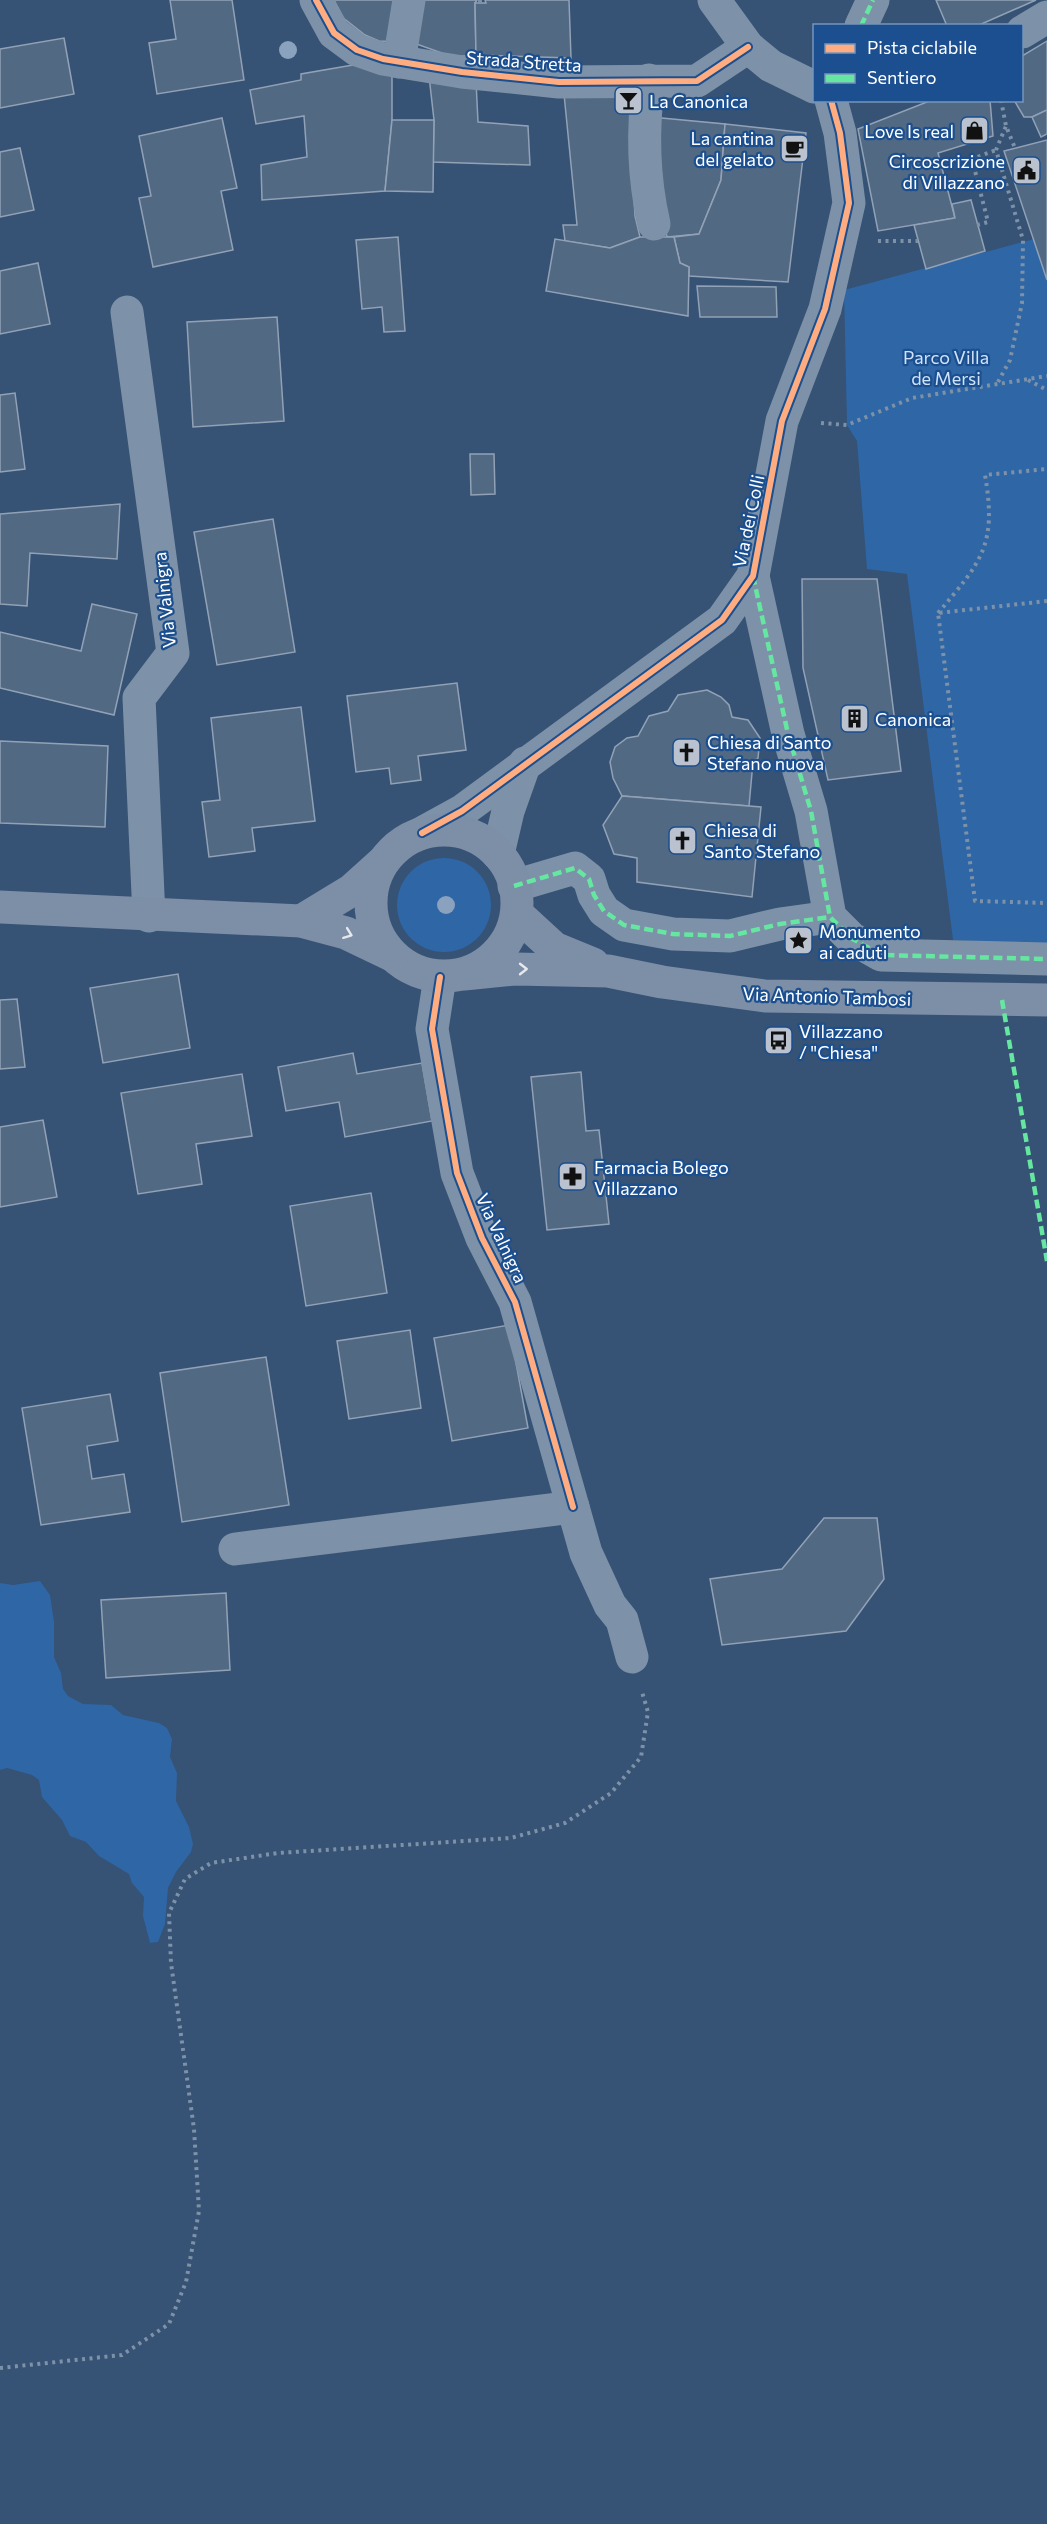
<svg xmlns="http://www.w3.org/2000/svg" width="1047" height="2524" font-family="Commissioner,sans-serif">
  <rect width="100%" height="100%" fill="#365274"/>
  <g fill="#2f66a5">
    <path d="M 1034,239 L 1047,279 L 1047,945 L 953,940 L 907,574 L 867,569 L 857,441 L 847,425 L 844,290 Z"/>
    <circle cx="444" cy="905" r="47"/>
    <path d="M 40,1581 L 50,1595 L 54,1622 L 54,1657 L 61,1673 L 63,1689 L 68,1696 L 83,1704 L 111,1705 L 123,1715 L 159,1723 L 167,1728 L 172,1739 L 170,1757 L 177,1773 L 176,1801 L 189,1827 L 193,1844 L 191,1852 L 176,1872 L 168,1888 L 165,1924 L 158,1942 L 150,1943 L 143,1916 L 144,1897 L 132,1883 L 129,1874 L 99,1856 L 86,1842 L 70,1836 L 62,1820 L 42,1797 L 39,1780 L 32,1775 L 7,1768 L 0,1770 L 0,1583 L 13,1585 Z"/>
  </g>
  <g fill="#526984" stroke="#92a2b6" stroke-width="1.5">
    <path d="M 170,0 L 232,0 L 244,80 L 157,94 L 149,43 L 176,39 Z"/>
    <path d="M 334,0 L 403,0 L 397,42 L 379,41 L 365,35 L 342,17 Z"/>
    <path d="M 413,0 L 477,0 L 475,3 L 476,55 L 453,57 L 408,41 Z"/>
    <path d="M 485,0 L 569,0 L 571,58 L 476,55 L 475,3 L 486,3 Z"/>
    <path d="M 936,0 L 1036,0 L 977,26 L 947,26 Z"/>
    <path d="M 64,38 L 74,94 L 0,108 L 0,49 Z"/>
    <path d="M 1047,41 L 1047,110 L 1032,117 L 1024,117 L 1014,100 L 1022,100 L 1022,56 Z"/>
    <path d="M 376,61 L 392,76 L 392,120 L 385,191 L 262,200 L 261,165 L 307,157 L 304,116 L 256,124 L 250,90 L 301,80 L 301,74 Z"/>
    <path d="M 429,76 L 476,81 L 478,122 L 528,126 L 530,165 L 433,162 L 434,120 Z"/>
    <path d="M 639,91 L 630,123 L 635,216 L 640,237 L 610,248 L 565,241 L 563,225 L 577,225 L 564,94 Z"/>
    <path d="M 932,100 L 990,100 L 993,136 L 938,153 L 955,218 L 878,231 L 858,129 Z"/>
    <path d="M 1047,110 L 1047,134 L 1041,137 L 1032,117 Z"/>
    <path d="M 651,117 L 725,124 L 721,180 L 699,234 L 667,237 L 650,164 Z"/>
    <path d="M 222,118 L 237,188 L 221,191 L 233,250 L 153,267 L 139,198 L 151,196 L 139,136 Z"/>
    <path d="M 392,120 L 434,120 L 433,192 L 385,191 Z"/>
    <path d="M 725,124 L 806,133 L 788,282 L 689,276 L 689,267 L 680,263 L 674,237 L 699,234 L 721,180 Z"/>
    <path d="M 1047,140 L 1047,280 L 1004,151 Z"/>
    <path d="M 20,148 L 34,210 L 0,217 L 0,152 Z"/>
    <path d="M 971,200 L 985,251 L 926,269 L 914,225 L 955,218 L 952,204 Z"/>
    <path d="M 398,237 L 405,331 L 384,332 L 382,307 L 362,309 L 356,240 Z"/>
    <path d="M 640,237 L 674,237 L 680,263 L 689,267 L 688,316 L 546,291 L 555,239 L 610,248 Z"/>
    <path d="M 38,263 L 50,324 L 0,334 L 0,271 Z"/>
    <path d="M 697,286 L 776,287 L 777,317 L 700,317 Z"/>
    <path d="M 277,317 L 284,421 L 193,427 L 187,322 Z"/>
    <path d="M 15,393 L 25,469 L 0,472 L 0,395 Z"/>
    <path d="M 470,454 L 494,454 L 495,494 L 471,495 Z"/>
    <path d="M 120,504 L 117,559 L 30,553 L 27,606 L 0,604 L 0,514 Z"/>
    <path d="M 273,519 L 295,652 L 217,665 L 194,532 Z"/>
    <path d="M 802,579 L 877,579 L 901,771 L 828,780 L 803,668 Z"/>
    <path d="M 92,604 L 137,614 L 114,715 L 0,688 L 0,632 L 81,651 Z"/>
    <path d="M 457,683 L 466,750 L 418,756 L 421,780 L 391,784 L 389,768 L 356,772 L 347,696 Z"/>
    <path d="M 707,690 L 721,697 L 729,705 L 732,717 L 748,720 L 760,738 L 758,758 L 753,762 L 749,806 L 622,796 L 613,778 L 610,762 L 615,747 L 627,738 L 638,736 L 649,716 L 668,711 L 678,695 Z"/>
    <path d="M 301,707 L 315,821 L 252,828 L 255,851 L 209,857 L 202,802 L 220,800 L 211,718 Z"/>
    <path d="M 0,741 L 108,746 L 105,827 L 0,823 Z"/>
    <path d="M 622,796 L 761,807 L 752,897 L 637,882 L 637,858 L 614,854 L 603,825 Z"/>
    <path d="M 178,974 L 190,1048 L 103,1063 L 90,988 Z"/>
    <path d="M 17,999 L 25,1067 L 0,1069 L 0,1000 Z"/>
    <path d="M 353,1053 L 357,1074 L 422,1063 L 432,1121 L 345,1137 L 339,1102 L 286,1111 L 278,1067 Z"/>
    <path d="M 581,1072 L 586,1131 L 599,1130 L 609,1224 L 547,1230 L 531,1077 Z"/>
    <path d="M 242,1074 L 252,1136 L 196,1144 L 202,1184 L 138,1194 L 121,1093 Z"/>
    <path d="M 43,1120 L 57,1197 L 0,1207 L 0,1127 Z"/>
    <path d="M 371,1193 L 387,1293 L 306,1306 L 290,1206 Z"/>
    <path d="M 509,1325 L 528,1428 L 452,1441 L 434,1338 Z"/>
    <path d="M 410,1330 L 421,1408 L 349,1419 L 337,1341 Z"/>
    <path d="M 266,1357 L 289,1505 L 182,1522 L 160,1373 Z"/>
    <path d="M 110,1394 L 118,1441 L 87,1446 L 92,1479 L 124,1474 L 130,1512 L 41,1525 L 22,1408 Z"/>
    <path d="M 824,1518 L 877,1518 L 884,1579 L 846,1631 L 722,1645 L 710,1579 L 782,1569 Z"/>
    <path d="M 226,1593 L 230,1670 L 106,1678 L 101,1600 Z"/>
  </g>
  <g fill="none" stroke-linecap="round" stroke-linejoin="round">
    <g stroke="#7d92a8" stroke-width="4" stroke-dasharray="3 4.5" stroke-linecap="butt">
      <path d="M 480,0 L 480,4"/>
      <path d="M 1001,100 L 1006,126 L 1015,148"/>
      <path d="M 977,225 L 988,222 L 972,159 L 996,150"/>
      <path d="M 878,241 L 918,241"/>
      <path d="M 1028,380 L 1047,390"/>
      <path d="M 998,382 L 1010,360 L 1022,303 L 1023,240 L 996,150 L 1006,126"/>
      <path d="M 821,423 L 847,425 L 912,398 L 1047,376"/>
      <path d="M 1047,601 L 938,613 L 975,901 L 1047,903"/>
      <path d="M 938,613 C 982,561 997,545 985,475 L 1047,469"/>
      <path d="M 0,2368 L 122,2355 L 169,2324 L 186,2282 L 199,2211 L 194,2129 L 171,1963 L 169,1913 L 185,1879 L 211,1863 L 278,1853 L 511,1838 L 565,1823 L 611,1793 L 641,1757 L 648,1712 L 642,1692"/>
    </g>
    <g stroke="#7d92a8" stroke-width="33">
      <path d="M 316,0 L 334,33 L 357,50 L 383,59 L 462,72 L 559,82 L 697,81 L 748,47"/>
      <path d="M 714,0 L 748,47 L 771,66 L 814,87"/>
      <path d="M 861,26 L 873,0"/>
      <path d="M 1022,32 L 1047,17"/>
      <path d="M 399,62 L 409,0"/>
      <path d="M 649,80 C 642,129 643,176 654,224"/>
      <path d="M 127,312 L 173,653 L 139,698 L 149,916"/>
      <path d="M 753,576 L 788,734 L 811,811 L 830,917 L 851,938 L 881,955 L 1047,959"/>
      <path d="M 422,833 L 462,811 L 722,620 L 753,576 L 782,421 L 825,309 L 849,203 L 840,133 L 831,100"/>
      <path d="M 498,854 L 508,811 L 525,763"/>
      <path d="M 514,886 L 575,868 L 589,879 L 594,895 L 604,911 L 624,925 L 673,934 L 730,936 L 780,924 L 830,917"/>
      <path d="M 440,977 L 432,1029 L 457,1173 L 482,1238 L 515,1302 L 586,1553 L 610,1605 L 622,1620 L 632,1657"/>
      <path d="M 235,1549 L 573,1507"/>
    </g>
    <g stroke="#7d8ea7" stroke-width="33">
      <circle cx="444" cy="903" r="73"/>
      <path d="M 0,907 L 301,921 L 346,933 L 392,955"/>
      <path d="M 517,914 L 554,948 L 593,964"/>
      <path d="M 301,921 L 352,890 L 382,863"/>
      <path d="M 464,974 L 515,969 L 608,971 L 662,982 L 765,996 L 1047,1000"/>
    </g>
    <g stroke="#66e7a1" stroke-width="4.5" stroke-dasharray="9 4.5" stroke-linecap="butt">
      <path d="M 861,26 L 873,0"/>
      <path d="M 753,576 L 788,734 L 811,811 L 830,917 L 851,938 L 881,955 L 1047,959"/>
      <path d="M 514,886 L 575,868 L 589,879 L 594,895 L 604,911 L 624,925 L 673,934 L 730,936 L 780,924 L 830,917"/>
      <path d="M 1002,1000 L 1047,1261"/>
    </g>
    <defs>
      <g id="cycleway">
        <path d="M 316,0 L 334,33 L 357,50 L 383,59 L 462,72 L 559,82 L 697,81 L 748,47"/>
        <path d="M 422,833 L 462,811 L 722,620 L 753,576 L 782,421 L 825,309 L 849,203 L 840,133 L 831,100"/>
        <path d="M 440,977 L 432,1029 L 457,1173 L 482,1238 L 515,1302 L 573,1507"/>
      </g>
    </defs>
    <use href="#cycleway" stroke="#1b4f8f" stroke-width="10"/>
    <use href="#cycleway" stroke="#ffac80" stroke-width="6"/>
  </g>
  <g fill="#8aa2be">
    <circle cx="288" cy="50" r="9"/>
    <circle cx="446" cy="905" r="9"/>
  </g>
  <defs><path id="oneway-chevron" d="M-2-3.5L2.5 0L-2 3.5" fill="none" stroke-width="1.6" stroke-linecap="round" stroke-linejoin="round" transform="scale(1.5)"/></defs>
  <g stroke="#e5e8ed">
    <use href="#oneway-chevron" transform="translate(348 934) rotate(21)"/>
    <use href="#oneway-chevron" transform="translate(523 969)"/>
  </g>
  <defs>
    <symbol id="bar-square" viewBox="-11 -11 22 22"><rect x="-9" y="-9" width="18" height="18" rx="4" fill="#b9c2ce" stroke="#1b4f8f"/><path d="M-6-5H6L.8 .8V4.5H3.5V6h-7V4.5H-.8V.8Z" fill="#111"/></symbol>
    <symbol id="shop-square" viewBox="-11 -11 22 22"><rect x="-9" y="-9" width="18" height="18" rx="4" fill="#b9c2ce" stroke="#1b4f8f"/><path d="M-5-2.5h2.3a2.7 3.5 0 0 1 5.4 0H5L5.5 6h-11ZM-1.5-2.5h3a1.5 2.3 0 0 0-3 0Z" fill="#111"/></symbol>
    <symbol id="cafe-square" viewBox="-11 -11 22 22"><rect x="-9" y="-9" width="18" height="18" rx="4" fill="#b9c2ce" stroke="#1b4f8f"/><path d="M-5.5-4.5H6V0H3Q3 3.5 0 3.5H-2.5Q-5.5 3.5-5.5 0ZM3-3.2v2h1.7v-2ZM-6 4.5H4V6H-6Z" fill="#111"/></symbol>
    <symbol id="civic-square" viewBox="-11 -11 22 22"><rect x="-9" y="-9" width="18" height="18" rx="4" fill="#b9c2ce" stroke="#1b4f8f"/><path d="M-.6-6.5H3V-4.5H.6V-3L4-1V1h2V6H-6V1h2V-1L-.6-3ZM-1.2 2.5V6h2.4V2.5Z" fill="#111"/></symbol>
    <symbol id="building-square" viewBox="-11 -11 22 22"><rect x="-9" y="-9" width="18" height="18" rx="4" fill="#b9c2ce" stroke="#1b4f8f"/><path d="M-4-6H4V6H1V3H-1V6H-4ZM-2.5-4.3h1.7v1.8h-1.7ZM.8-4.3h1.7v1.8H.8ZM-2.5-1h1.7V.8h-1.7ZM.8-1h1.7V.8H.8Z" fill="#111"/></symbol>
    <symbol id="church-square" viewBox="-11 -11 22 22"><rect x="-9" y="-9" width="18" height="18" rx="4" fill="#b9c2ce" stroke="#1b4f8f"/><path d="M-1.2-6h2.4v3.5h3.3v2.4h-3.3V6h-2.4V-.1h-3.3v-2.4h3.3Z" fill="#111"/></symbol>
    <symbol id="sight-square" viewBox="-11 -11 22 22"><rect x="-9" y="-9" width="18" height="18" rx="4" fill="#b9c2ce" stroke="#1b4f8f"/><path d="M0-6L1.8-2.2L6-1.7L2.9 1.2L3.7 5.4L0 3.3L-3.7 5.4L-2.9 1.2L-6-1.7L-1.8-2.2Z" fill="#111"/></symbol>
    <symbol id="bus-square" viewBox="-11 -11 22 22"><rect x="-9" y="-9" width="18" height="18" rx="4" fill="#b9c2ce" stroke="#1b4f8f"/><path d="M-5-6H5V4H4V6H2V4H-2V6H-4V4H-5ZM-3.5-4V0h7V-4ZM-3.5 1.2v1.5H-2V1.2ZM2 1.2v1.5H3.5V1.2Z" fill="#111"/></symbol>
    <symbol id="pharmacy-square" viewBox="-11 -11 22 22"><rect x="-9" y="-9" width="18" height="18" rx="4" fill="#b9c2ce" stroke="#1b4f8f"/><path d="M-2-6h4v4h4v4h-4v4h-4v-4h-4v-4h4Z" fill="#111"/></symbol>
  </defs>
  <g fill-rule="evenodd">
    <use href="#bar-square" x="612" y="84" width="33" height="33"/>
    <use href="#shop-square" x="958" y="114" width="33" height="33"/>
    <use href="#cafe-square" x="778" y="132" width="33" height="33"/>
    <use href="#civic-square" x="1010" y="154" width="33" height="33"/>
    <use href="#building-square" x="838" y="702" width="33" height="33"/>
    <use href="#church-square" x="670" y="736" width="33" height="33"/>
    <use href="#church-square" x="666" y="824" width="33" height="33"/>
    <use href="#sight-square" x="782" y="924" width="33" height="33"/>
    <use href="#bus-square" x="762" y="1024" width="33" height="33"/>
    <use href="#pharmacy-square" x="556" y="1160" width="33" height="33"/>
  </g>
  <g text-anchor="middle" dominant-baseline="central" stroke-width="4.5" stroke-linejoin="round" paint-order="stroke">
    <g font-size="18" fill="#fff" stroke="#1b4f8f">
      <text transform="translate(524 61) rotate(4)">Strada Stretta</text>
      <text transform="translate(748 521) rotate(-78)">Via dei Colli</text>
      <text transform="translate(164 600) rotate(-96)">Via Valnigra</text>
      <text transform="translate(827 996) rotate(2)">Via Antonio Tambosi</text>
      <text transform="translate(502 1238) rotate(65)">Via Valnigra</text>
    </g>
    <g font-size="18" fill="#fff" stroke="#1b4f8f" text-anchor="start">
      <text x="649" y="101">La Canonica</text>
      <text x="954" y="131" text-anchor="end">Love Is real</text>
      <text x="774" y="138" text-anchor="end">La cantina<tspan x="774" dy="21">del gelato</tspan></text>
      <text x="1005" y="161" text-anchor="end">Circoscrizione<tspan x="1005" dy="21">di Villazzano</tspan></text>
      <text x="875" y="719">Canonica</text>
      <text x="707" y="742">Chiesa di Santo<tspan x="707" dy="21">Stefano nuova</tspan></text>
      <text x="704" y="830">Chiesa di<tspan x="704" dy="21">Santo Stefano</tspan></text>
      <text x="819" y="931">Monumento<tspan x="819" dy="21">ai caduti</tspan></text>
      <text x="799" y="1031">Villazzano<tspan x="799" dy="21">/ "Chiesa"</tspan></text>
      <text x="594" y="1167">Farmacia Bolego<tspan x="594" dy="21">Villazzano</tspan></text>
    </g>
    <g font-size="18" fill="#cfe3fa" stroke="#1b4f8f">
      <text x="946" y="357">Parco Villa<tspan x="946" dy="21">de Mersi</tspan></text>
    </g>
  </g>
  <rect x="813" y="24" width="210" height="78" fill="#1b4f8f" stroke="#7695bc" stroke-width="1.5"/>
  <rect x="825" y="44" width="30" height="9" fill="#ffac80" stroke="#7695bc" stroke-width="1.5"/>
  <text x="867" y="54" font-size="18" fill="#ffffff">Pista ciclabile</text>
  <rect x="825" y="74" width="30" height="9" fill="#66e7a1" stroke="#7695bc" stroke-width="1.5"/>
  <text x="867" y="84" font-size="18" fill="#ffffff">Sentiero</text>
</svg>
